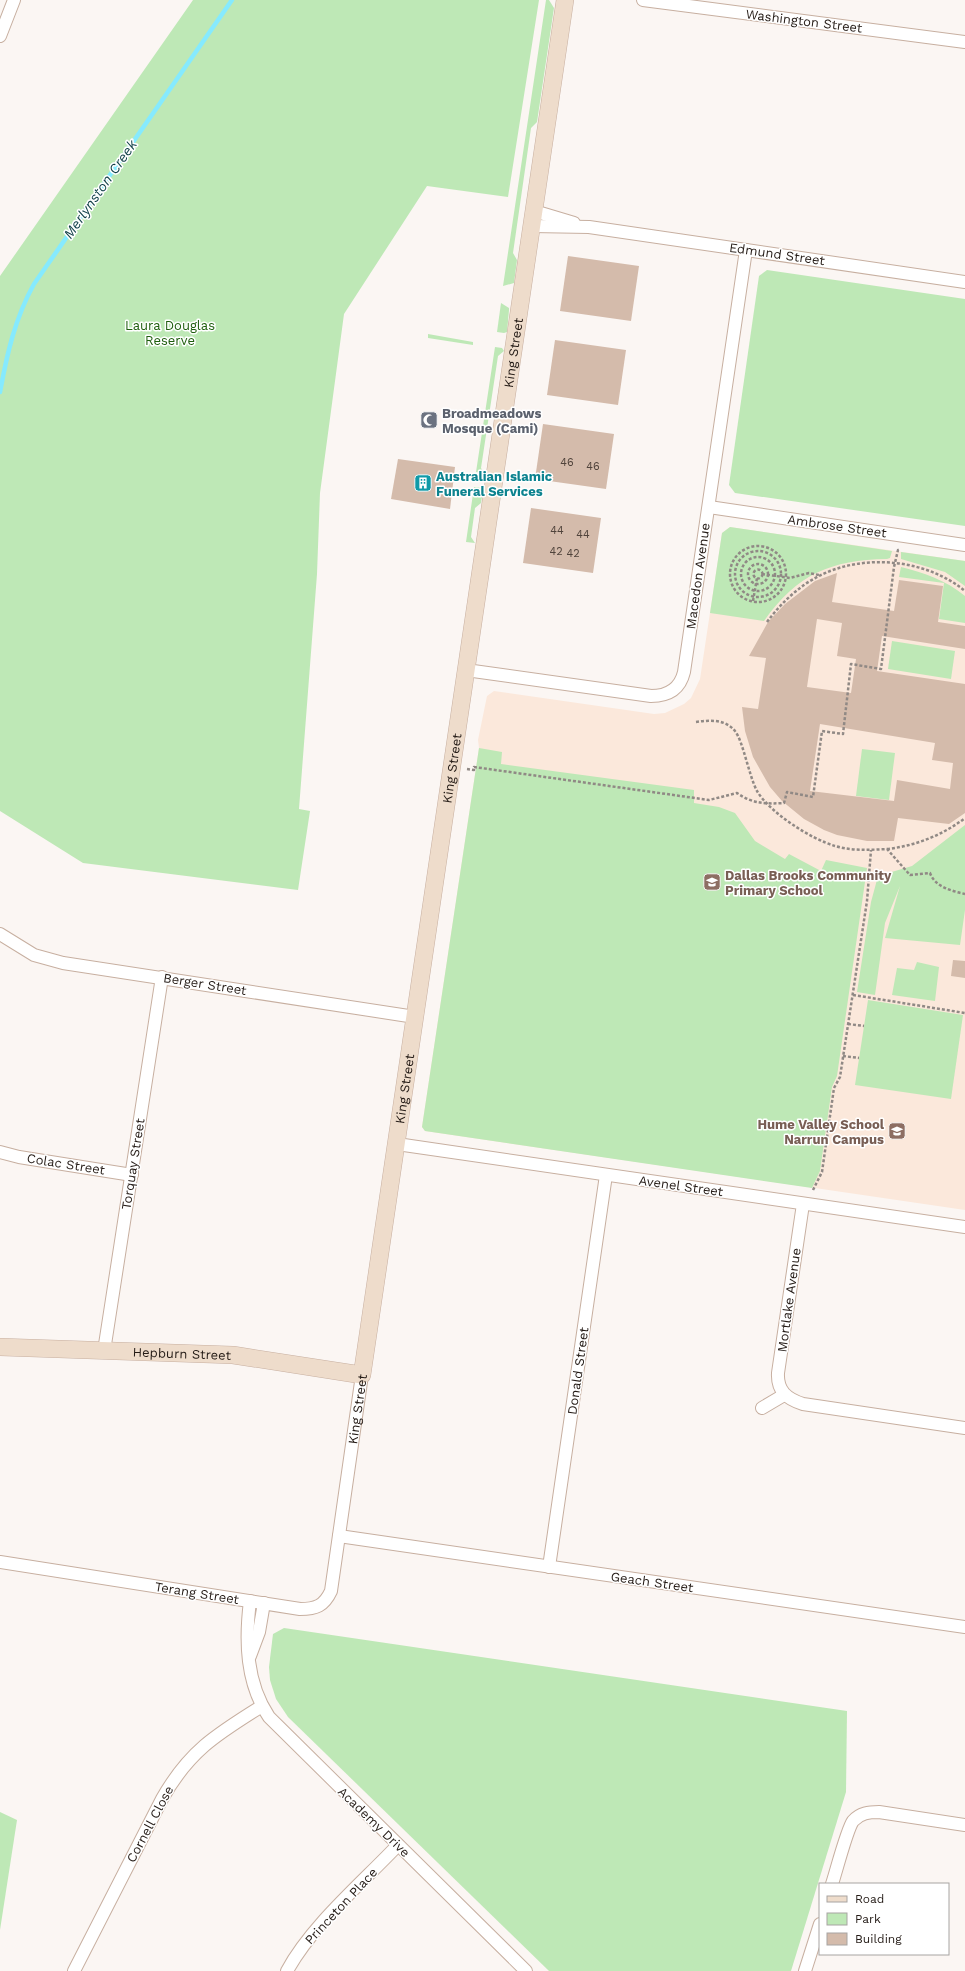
<svg xmlns="http://www.w3.org/2000/svg" width="965" height="1971" font-family="'Work Sans',sans-serif">
  <rect width="100%" height="100%" fill="#fbf6f3"/>
  <path fill="#fbe8db" d="M 730,527 L 965,561 L 965,1210 L 425,1131 L 422,1127 L 479,748 L 478,740 L 487,696 L 494,691 L 654,714 L 665,713 L 684,704 L 691,698 L 700,679 L 722,533 Z"/>
  <g fill="#bee8b6">
    <path d="M 193,0 L 539,0 L 508,197 L 427,186 L 344,314 L 320,493 L 317,574 L 299,809 L 310,811 L 298,890 L 83,863 L 0,811 L 0,276 Z"/>
    <path d="M 546,0 L 549,0 L 554,8 L 537,122 L 531,128 L 513,253 L 517,260 L 514,283 L 503,286 Z"/>
    <path d="M 767,270 L 965,299 L 965,526 L 735,493 L 729,485 L 759,276 Z"/>
    <path d="M 501,303 L 509,308 L 509,310 L 507,332 L 504,333 L 497,332 Z"/>
    <path d="M 428,334 L 473,342 L 473,345 L 428,338 Z"/>
    <path d="M 495,347 L 502,348 L 504,351 L 498,356 L 481,468 L 484,473 L 476,472 Z"/>
    <path d="M 474,487 L 482,488 L 483,490 L 481,503 L 475,508 L 471,537 L 475,543 L 466,542 Z"/>
    <path d="M 730,527 L 892,551 L 890,558 L 887,559 C 831,560 797,574 764,621 L 710,613 L 722,533 Z"/>
    <path d="M 901,552 L 965,561 L 965,586 L 945,572 L 901,559 Z"/>
    <path d="M 901,567 C 924,573 946,580 965,596 L 965,623 L 939,619 L 944,583 L 899,577 Z"/>
    <path d="M 892,641 L 955,651 L 951,679 L 888,669 Z"/>
    <path d="M 479,748 L 502,752 L 501,764 L 694,790 L 694,803 L 719,807 L 735,813 L 755,841 L 785,859 L 789,854 L 821,871 L 826,860 L 867,868 L 837,1076 L 832,1087 L 820,1171 L 812,1188 L 425,1131 L 422,1127 Z"/>
    <path d="M 862,749 L 895,753 L 889,800 L 856,796 Z"/>
    <path d="M 965,825 L 965,910 L 960,945 L 885,938 L 900,886 L 885,923 L 875,995 L 857,992 L 871,902 L 878,876 L 912,866 Z"/>
    <path d="M 917,962 L 939,967 L 935,1001 L 892,995 L 897,968 L 914,970 Z"/>
    <path d="M 868,1000 L 963,1015 L 951,1099 L 855,1085 Z"/>
    <path d="M 284,1628 L 847,1711 L 846,1792 L 791,1971 L 549,1971 L 288,1717 L 276,1699 L 270,1680 L 269,1667 L 273,1634 Z"/>
    <path d="M 0,1812 L 17,1820 L 0,1930 Z"/>
  </g>
  <g fill="none" stroke-linecap="round" stroke-linejoin="round">
    <path stroke="#86eafe" stroke-width="4.5" d="M 0,392 C 7,354 15,318 34,284 L 232,0"/>
  </g>
  <g fill="#d4bbab" fill-rule="evenodd">
    <path d="M 568,256 L 639,266 L 631,321 L 560,311 Z"/>
    <path d="M 555,340 L 626,350 L 618,405 L 547,395 Z"/>
    <path d="M 543,424 L 614,434 L 606,489 L 535,479 Z"/>
    <path d="M 398,459 L 455,467 L 450,509 L 391,499 Z"/>
    <path d="M 531,508 L 601,518 L 593,573 L 523,563 Z"/>
    <path d="M 837,573 L 832,602 L 894,611 L 899,580 L 943,586 L 938,622 L 965,626 L 965,649 L 882,636 L 877,671 L 965,684 L 965,813 L 949,824 L 898,818 L 894,841 L 867,841 L 837,835 L 824,830 L 804,819 L 782,801 L 770,787 L 753,757 L 745,731 L 742,707 L 758,709 L 766,658 L 749,656 L 768,622 L 785,604 L 815,581 ZM 817,619 L 842,623 L 837,656 L 856,659 L 851,693 L 807,687 ZM 820,724 L 935,743 L 932,760 L 953,763 L 950,789 L 897,780 L 894,801 L 810,791 Z"/>
    <path d="M 953,960 L 965,961 L 965,978 L 951,976 Z"/>
  </g>
  <g fill="none" stroke-linecap="round" stroke-linejoin="round">
    <defs>
      <g id="street">
        <path d="M 643,0 L 965,42"/>
        <path d="M 0,36 L 14,0"/>
        <path d="M 534,211 L 574,223"/>
        <path d="M 532,226 L 589,227 L 965,282"/>
        <path d="M 709,507 L 965,545"/>
        <path d="M 466,670 L 651,696 C 668,696 680,689 684,672 L 746,250"/>
        <path d="M 0,934 L 34,955 L 63,963 L 415,1017"/>
        <path d="M 397,1144 L 965,1227"/>
        <path d="M 0,1152 L 19,1157 L 132,1175"/>
        <path d="M 803,1204 L 778,1373 C 777,1391 787,1399 803,1404 L 965,1428"/>
        <path d="M 104,1351 L 162,977"/>
        <path d="M 762,1408 L 784,1395"/>
        <path d="M 339,1536 L 965,1627"/>
        <path id="s1" d="M 0,1562 L 300,1609 C 316,1609 324,1606 331,1591 L 362,1375"/>
        <path d="M 549,1567 L 606,1175"/>
        <path d="M 250,1601 C 245,1641 246,1683 269,1717 L 526,1971"/>
        <path d="M 250,1656 L 259,1632 L 264,1603"/>
        <path d="M 832,1884 C 836,1872 847,1829 853,1821 C 860,1813 869,1812 879,1812 L 965,1825"/>
        <path d="M 74,1971 L 162,1799 C 189,1751 217,1734 262,1706"/>
        <path d="M 287,1971 C 312,1925 362,1883 398,1845"/>
        <path d="M 805,1971 L 820,1924"/>
      </g>
      <g id="secondary">
        <path id="s2" d="M 0,1347 L 233,1355 L 362,1375 L 565,0"/>
      </g>
    </defs>
    <use href="#street" stroke="#c7afa0" stroke-width="14"/>
    <use href="#secondary" stroke="#c7afa0" stroke-width="18"/>
    <g stroke="#908985" stroke-width="2.5" stroke-dasharray="3 2" stroke-linecap="butt">
      <circle cx="758" cy="574" r="28"/>
      <circle cx="758" cy="574" r="23"/>
      <circle cx="758" cy="574" r="17"/>
      <circle cx="758" cy="574" r="10"/>
      <circle cx="758" cy="574" r="4.5"/>
      <path d="M 762,574 L 790,578 L 809,573 L 819,575"/>
      <path d="M 753,601 L 757,578"/>
      <path d="M 767,622 C 781,603 799,586 819,576 C 864,553 926,559 965,591"/>
      <path d="M 696,722 C 710,720 725,719 735,731 C 743,741 749,776 757,791 C 770,813 811,839 835,846 C 852,851 869,850 887,849 L 910,875 L 930,873 C 935,887 952,891 965,894"/>
      <path d="M 467,769 L 474,770 L 474,767 L 709,800 L 737,793 C 753,804 766,804 784,803 L 787,792 L 813,797 L 822,731 L 843,734 L 851,664 L 881,669 L 894,567 L 898,550 L 899,550"/>
      <path d="M 887,849 C 915,846 943,835 965,818"/>
      <path d="M 853,995 L 965,1013"/>
      <path d="M 848,1024 L 864,1026"/>
      <path d="M 843,1056 L 859,1058"/>
      <path d="M 813,1190 L 822,1172 L 834,1088 L 840,1077 L 867,901 L 871,850"/>
    </g>
    <use href="#street" stroke="#fff" stroke-width="12"/>
    <use href="#secondary" stroke="#eedccb" stroke-width="17"/>
  </g>
  <defs>
    <symbol id="mosque-square" viewBox="-11 -11 22 22"><rect x="-9" y="-9" width="18" height="18" rx="4" fill="#6b7280" stroke="#fff"/><path d="M3.5-4.9A6 6 0 1 0 3.5 4.9A5 5 0 1 1 3.5-4.9Z" fill="#fff"/></symbol>
    <symbol id="building-square" viewBox="-11 -11 22 22"><rect x="-9" y="-9" width="18" height="18" rx="4" fill="#0f9aa8" stroke="#fff"/><path d="M-4-6H4V6H1V3H-1V6H-4ZM-2.5-4.3h1.7v1.8h-1.7ZM.8-4.3h1.7v1.8H.8ZM-2.5-1h1.7V.8h-1.7ZM.8-1h1.7V.8H.8Z" fill="#fff"/></symbol>
    <symbol id="school-square" viewBox="-11 -11 22 22"><rect x="-9" y="-9" width="18" height="18" rx="4" fill="#8d6e63" stroke="#fff"/><path d="M0-5L7-2L0 1L-7-2ZM-4 1L0 2.5L4 1V4Q0 6-4 4Z" fill="#fff"/></symbol>
  </defs>
  <g fill-rule="evenodd">
    <use href="#mosque-square" x="419" y="410" width="20" height="20"/>
    <use href="#building-square" x="413" y="473" width="20" height="20"/>
    <use href="#school-square" x="702" y="872" width="20" height="20"/>
    <use href="#school-square" x="887" y="1121" width="20" height="20"/>
  </g>
  <g text-anchor="middle" dominant-baseline="central" stroke-width="3" stroke-linejoin="round" paint-order="stroke">
    <g font-size="11" fill="#50433b">
      <text x="567" y="462">46</text>
      <text x="593" y="466">46</text>
      <text x="557" y="530">44</text>
      <text x="583" y="534">44</text>
      <text x="556" y="551">42</text>
      <text x="573" y="553">42</text>
    </g>
    <g font-size="13" fill="#241b16" stroke="#fff">
      <text transform="translate(804 21) rotate(7)">Washington Street</text>
      <text transform="translate(777 254) rotate(8)">Edmund Street</text>
      <text stroke="none"><textPath href="#s2" startOffset="1397">King Street</textPath></text>
      <text transform="translate(837 526) rotate(8)">Ambrose Street</text>
      <text transform="translate(698 576) rotate(-82)">Macedon Avenue</text>
      <text stroke="none"><textPath href="#s2" startOffset="977">King Street</textPath></text>
      <text transform="translate(205 984) rotate(9)">Berger Street</text>
      <text stroke="none"><textPath href="#s2" startOffset="653">King Street</textPath></text>
      <text transform="translate(66 1164) rotate(9)">Colac Street</text>
      <text transform="translate(133 1164) rotate(-81)">Torquay Street</text>
      <text transform="translate(681 1186) rotate(8)">Avenel Street</text>
      <text transform="translate(789 1300) rotate(-82)">Mortlake Avenue</text>
      <text stroke="none"><textPath href="#s2" startOffset="182">Hepburn Street</textPath></text>
      <text transform="translate(578 1371) rotate(-82)">Donald Street</text>
      <text stroke="none"><textPath href="#s1" startOffset="526">King Street</textPath></text>
      <text transform="translate(652 1582) rotate(8)">Geach Street</text>
      <text transform="translate(197 1593) rotate(9)">Terang Street</text>
      <text transform="translate(374 1822) rotate(44)">Academy Drive</text>
      <text transform="translate(150 1824) rotate(-62)">Cornell Close</text>
      <text transform="translate(341 1906) rotate(-47)">Princeton Place</text>
    </g>
    <g font-size="13" fill="#1e5e0d" stroke="#fff">
      <text x="170" y="325">Laura Douglas<tspan x="170" dy="15">Reserve</tspan></text>
    </g>
    <g font-size="13" font-weight="bold" fill="#5b616d" stroke="#fff" text-anchor="start">
      <text x="442" y="413">Broadmeadows<tspan x="442" dy="15">Mosque (Cami)</tspan></text>
    </g>
    <g font-size="13" font-weight="bold" fill="#0d838f" stroke="#fff" text-anchor="start">
      <text x="436" y="476">Australian Islamic<tspan x="436" dy="15">Funeral Services</tspan></text>
    </g>
    <g font-size="13" font-weight="bold" fill="#785e54" stroke="#fff" text-anchor="start">
      <text x="725" y="875">Dallas Brooks Community<tspan x="725" dy="15">Primary School</tspan></text>
      <text x="884" y="1124" text-anchor="end">Hume Valley School<tspan x="884" dy="15">Narrun Campus</tspan></text>
    </g>
    <g font-size="14" font-style="italic" fill="#0e3e46" stroke="#fff">
      <text transform="translate(100 189) rotate(-55)">Merlynston Creek</text>
    </g>
  </g>
  <rect x="819" y="1883" width="130" height="72" fill="#ffffff" stroke="#a7a4a2"/>
  <rect x="827" y="1896" width="20" height="6" fill="#eedccb" stroke="#a7a4a2"/>
  <text x="855" y="1903" font-size="12" fill="#241b16">Road</text>
  <rect x="827" y="1913" width="20" height="12" fill="#bee8b6" stroke="#a7a4a2"/>
  <text x="855" y="1923" font-size="12" fill="#241b16">Park</text>
  <rect x="827" y="1933" width="20" height="12" fill="#d4bbab" stroke="#a7a4a2"/>
  <text x="855" y="1943" font-size="12" fill="#241b16">Building</text>
</svg>
